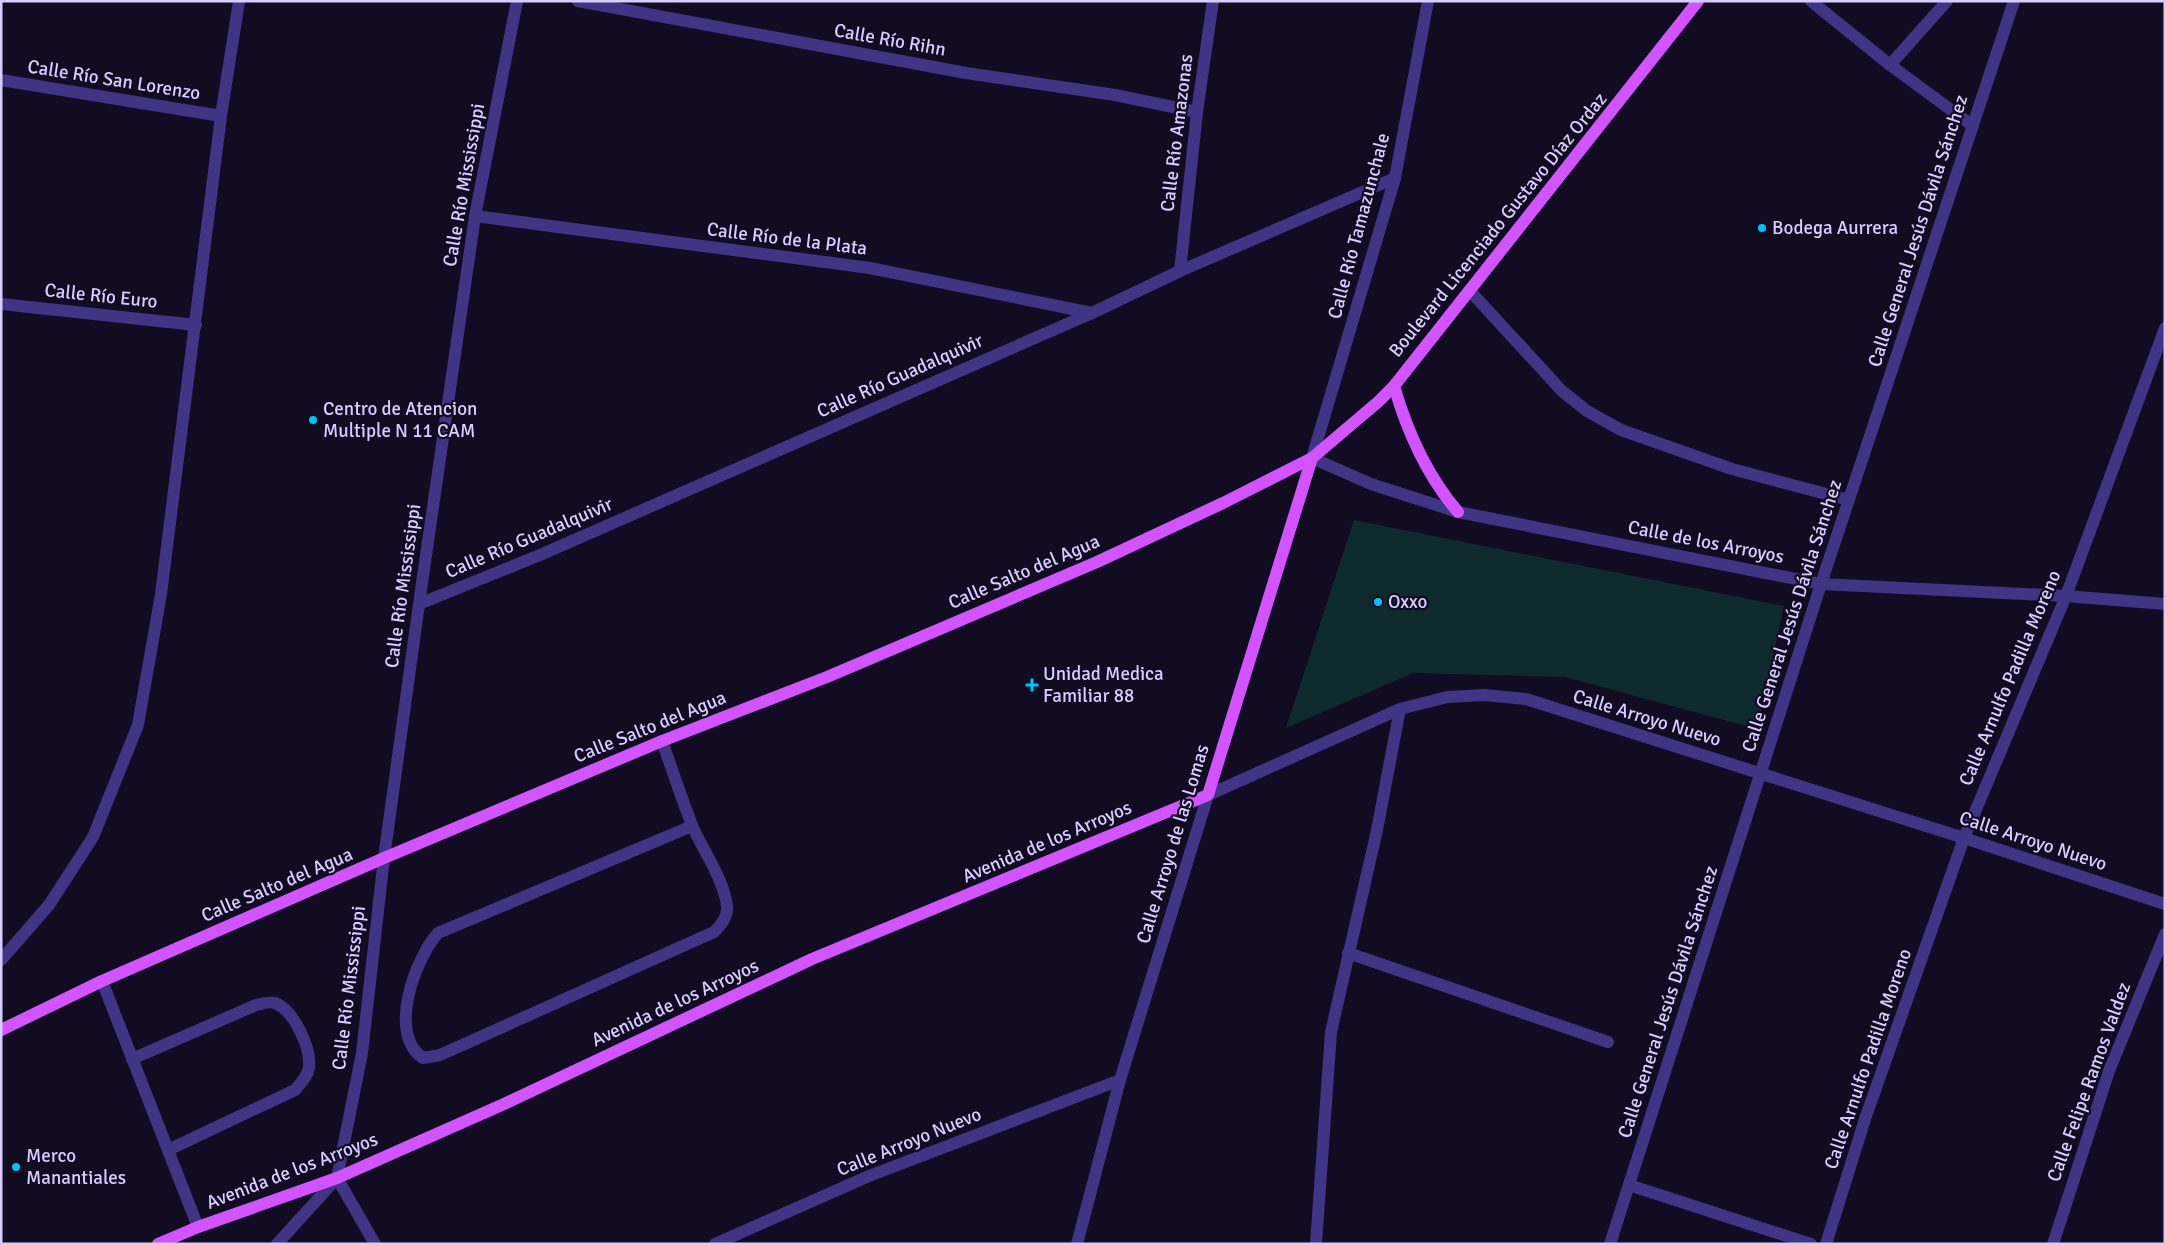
<svg xmlns="http://www.w3.org/2000/svg" width="2166" height="1245" font-family="Signika,sans-serif">
  <rect width="100%" height="100%" fill="#120c22"/>
  <path fill="#0f2a2c" d="M 1354,520 L 1784,606 L 1757,729 L 1565,677 L 1413,673 L 1286,728 Z"/>
  <g fill="none" stroke-linecap="round" stroke-linejoin="round">
    <g stroke="#403484" stroke-width="12">
      <path d="M 578,1 L 966,73 L 1115,95 L 1197,112"/>
      <path d="M 1428,1 L 1395,178 L 1312,458 L 1371,484 L 1458,512 L 1821,584 L 2066,596 L 2165,604"/>
      <path d="M 1811,1 L 1890,65 L 1973,126"/>
      <path d="M 1890,65 L 1947,1"/>
      <path d="M 1,80 L 221,116"/>
      <path d="M 475,216 L 870,268 L 1092,313"/>
      <path d="M 1180,271 L 1197,112 L 1213,1"/>
      <path d="M 1470,291 L 1562,391 L 1587,411 L 1621,430 L 1732,469 L 1849,500"/>
      <path d="M 1,304 L 196,325"/>
      <path d="M 419,604 L 540,555 L 1092,313 L 1180,271 L 1395,178"/>
      <path d="M 662,741 C 672,769 681,797 692,825 C 703,851 723,877 727,906 C 728,917 721,925 714,932 L 440,1055 L 423,1058 C 387,1034 415,959 438,933 L 692,826"/>
      <path d="M 1348,953 L 1608,1042"/>
      <path d="M 1,960 L 49,905 L 93,837 L 138,725 L 161,594 L 221,116 L 239,1"/>
      <path d="M 102,981 L 198,1227"/>
      <path d="M 132,1059 L 256,1005 C 262,1004 270,1001 275,1003 C 294,1010 311,1048 309,1067 C 308,1076 301,1083 295,1090 L 168,1150"/>
      <path d="M 337,1178 L 362,1053 L 384,858 L 419,604 L 475,216 L 517,1"/>
      <path d="M 337,1178 L 375,1244"/>
      <path d="M 1629,1185 L 1811,1244"/>
      <path d="M 277,1244 L 337,1178"/>
      <path d="M 715,1244 L 869,1176 L 1120,1080"/>
      <path d="M 1077,1244 L 1120,1080 L 1208,795 L 1400,709 L 1447,697 L 1484,695 L 1526,699 L 1964,838 L 2165,904"/>
      <path d="M 1316,1244 L 1331,1032 L 1377,830 L 1400,709"/>
      <path d="M 1610,1244 L 1821,584 L 2014,1"/>
      <path d="M 1826,1244 L 1865,1119 L 1964,838 L 2066,596 L 2165,328"/>
      <path d="M 2053,1244 L 2109,1071 L 2165,934"/>
    </g>
    <g stroke="#d254ff" stroke-width="12">
      <path d="M 1394,386 C 1407,431 1427,476 1458,512"/>
      <path d="M 1,1030 L 102,981 L 384,858 L 662,741 L 827,677 L 1097,562 L 1223,503 L 1312,458 L 1378,402 L 1394,386 L 1698,1"/>
      <path d="M 158,1244 L 198,1227 L 337,1178 L 504,1104 L 812,959 L 1208,795 L 1312,458"/>
    </g>
  </g>
  <g fill="#00c3f8" stroke="#120c22" stroke-width="2">
    <circle cx="1762" cy="228" r="5"/>
    <circle cx="313" cy="420" r="5"/>
    <circle cx="1378" cy="602" r="5"/>
    <path d="M1029.5 677.5h5v5h5v5h-5v5h-5v-5h-5v-5h5z"/>
    <circle cx="16" cy="1167" r="5"/>
  </g>
  <g text-anchor="middle" dominant-baseline="central" stroke-width="4.5" stroke-linejoin="round" paint-order="stroke">
    <g font-size="19" fill="#d8cdff" stroke="#120c22">
      <text transform="translate(890 40) rotate(10)">Calle Río Rihn</text>
      <text transform="translate(114 80) rotate(9)">Calle Río San Lorenzo</text>
      <text transform="translate(1177 133) rotate(-83)">Calle Río Amazonas</text>
      <text transform="translate(464 185) rotate(-80)">Calle Río Mississippi</text>
      <text transform="translate(1498 225) rotate(-51)">Boulevard Licenciado Gustavo Díaz Ordaz</text>
      <text transform="translate(1359 226) rotate(-75)">Calle Río Tamazunchale</text>
      <text transform="translate(1918 231) rotate(-72)">Calle General Jesús Dávila Sánchez</text>
      <text transform="translate(787 239) rotate(7)">Calle Río de la Plata</text>
      <text transform="translate(101 296) rotate(6)">Calle Río Euro</text>
      <text transform="translate(900 376) rotate(-24)">Calle Río Guadalquivir</text>
      <text transform="translate(529 538) rotate(-23)">Calle Río Guadalquivir</text>
      <text transform="translate(1706 542) rotate(11)">Calle de los Arroyos</text>
      <text transform="translate(1024 572) rotate(-23)">Calle Salto del Agua</text>
      <text transform="translate(403 586) rotate(-82)">Calle Río Mississippi</text>
      <text transform="translate(1792 616) rotate(-72)">Calle General Jesús Dávila Sánchez</text>
      <text transform="translate(2010 678) rotate(-67)">Calle Arnulfo Padilla Moreno</text>
      <text transform="translate(1647 718) rotate(17)">Calle Arroyo Nuevo</text>
      <text transform="translate(650 727) rotate(-22)">Calle Salto del Agua</text>
      <text transform="translate(2033 841) rotate(18)">Calle Arroyo Nuevo</text>
      <text transform="translate(1047 842) rotate(-23)">Avenida de los Arroyos</text>
      <text transform="translate(1173 844) rotate(-73)">Calle Arroyo de las Lomas</text>
      <text transform="translate(277 885) rotate(-23)">Calle Salto del Agua</text>
      <text transform="translate(349 988) rotate(-83)">Calle Río Mississippi</text>
      <text transform="translate(1668 1002) rotate(-72)">Calle General Jesús Dávila Sánchez</text>
      <text transform="translate(675 1003) rotate(-25)">Avenida de los Arroyos</text>
      <text transform="translate(1868 1059) rotate(-71)">Calle Arnulfo Padilla Moreno</text>
      <text transform="translate(2089 1082) rotate(-70)">Calle Felipe Ramos Valdez</text>
      <text transform="translate(909 1142) rotate(-22)">Calle Arroyo Nuevo</text>
      <text transform="translate(292 1171) rotate(-21)">Avenida de los Arroyos</text>
    </g>
    <g font-size="19" fill="#d8cdff" stroke="#120c22" text-anchor="start">
      <text x="1772" y="228">Bodega Aurrera</text>
      <text x="323" y="409">Centro de Atencion<tspan x="323" dy="22">Multiple N 11 CAM</tspan></text>
      <text x="1388" y="602">Oxxo</text>
      <text x="1043" y="674">Unidad Medica<tspan x="1043" dy="22">Familiar 88</tspan></text>
      <text x="26" y="1156">Merco<tspan x="26" dy="22">Manantiales</tspan></text>
    </g>
  </g>
  <rect width="2166" height="1245" fill="none" stroke="#d8cdff" stroke-width="5"/>
</svg>
